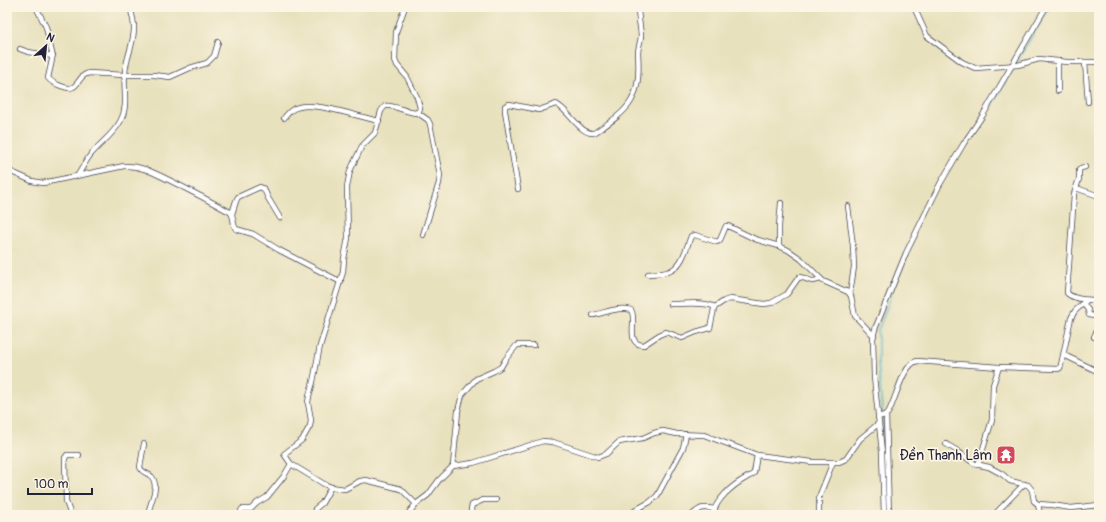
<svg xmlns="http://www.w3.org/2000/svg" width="1106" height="522" font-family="Pangolin,sans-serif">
  <rect width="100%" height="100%" fill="#fcf5e5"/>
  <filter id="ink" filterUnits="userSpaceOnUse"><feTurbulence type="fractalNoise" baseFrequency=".025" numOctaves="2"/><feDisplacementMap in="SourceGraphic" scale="8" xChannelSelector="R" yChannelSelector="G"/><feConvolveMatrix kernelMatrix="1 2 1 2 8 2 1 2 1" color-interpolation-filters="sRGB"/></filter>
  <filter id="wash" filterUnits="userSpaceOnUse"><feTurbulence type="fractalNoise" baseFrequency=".012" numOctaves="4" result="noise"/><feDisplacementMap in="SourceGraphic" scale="16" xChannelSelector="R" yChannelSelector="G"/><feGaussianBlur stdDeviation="0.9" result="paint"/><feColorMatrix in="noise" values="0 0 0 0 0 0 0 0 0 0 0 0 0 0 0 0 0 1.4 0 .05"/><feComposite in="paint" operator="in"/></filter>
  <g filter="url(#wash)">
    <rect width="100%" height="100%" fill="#e8e1bd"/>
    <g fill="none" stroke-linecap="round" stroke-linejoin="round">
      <g stroke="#4cb6ca" stroke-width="1.5">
        <path d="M 992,104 L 1049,7"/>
        <path d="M 965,146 L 972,135"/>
        <path d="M 886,479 L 883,422 L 878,362 L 878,330 L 892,294"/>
      </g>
    </g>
  </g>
  <g filter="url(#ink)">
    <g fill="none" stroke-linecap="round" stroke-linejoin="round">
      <defs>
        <g id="minor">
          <path d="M 36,7 L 46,27 L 52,53 L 52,60 L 48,78 C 52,83 56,84 61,86 C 80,94 76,75 89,73 L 124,75 L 154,75 L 170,77 L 190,68 L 207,63 L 214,56 L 218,42"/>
          <path d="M 405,7 L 396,32 L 395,60 L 397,65 L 407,77 L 417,97 L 420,108 L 419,111 L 415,113 C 406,112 392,104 385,106 L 381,111 L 375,133 L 362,146 L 350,171 L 347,187 L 348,238 L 344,259 L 343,272 L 320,346 L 313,382 L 309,396 L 308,403 L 311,420 L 310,426 L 302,440 L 284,454 L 291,464 L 324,484 L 331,487 L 345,489 L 360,481 L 366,480 L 401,489 L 416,504"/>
          <path d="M 914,7 L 927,36 L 962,62 L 975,68 L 1018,65 L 1039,59 L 1067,62 L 1099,62"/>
          <path d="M 20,49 L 28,52 L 53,56"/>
          <path d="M 1058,61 L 1058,91"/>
          <path d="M 1085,62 L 1088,102"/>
          <path d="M 418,113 L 428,120 L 430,124 L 440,175 L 439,183 L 423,235"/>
          <path d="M 284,118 C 288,113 292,108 299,107 C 317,102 359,117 379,121"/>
          <path d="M 1085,167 L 1081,168 L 1079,170 L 1079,179 L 1074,194 L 1067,293 L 1068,294 C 1076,300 1089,300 1099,300"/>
          <path d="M 7,170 L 32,181 L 43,183 L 124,166 C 142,165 156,174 171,181 C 191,191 210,201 230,212 C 235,217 232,224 236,229 L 253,234 L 279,250 L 341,282"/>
          <path d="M 78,175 C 83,167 87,158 93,152 C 103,141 113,134 120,122 C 129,106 123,91 125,73 C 126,58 134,44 134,28 C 134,21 132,14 130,7"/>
          <path d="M 1076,188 L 1099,196"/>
          <path d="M 518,189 L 505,111 L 505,106 L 509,104 L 539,110 L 556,104 C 568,109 580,135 594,133 C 631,109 641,99 638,53 C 638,47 641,41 641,35 C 640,25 638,16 638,7"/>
          <path d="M 848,206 L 853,246 L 854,267 L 850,294"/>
          <path d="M 232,214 L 236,201 L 238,197 L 260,187 L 264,189 L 268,198 L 280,218"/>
          <path d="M 779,246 L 779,226 L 781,203"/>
          <path d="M 648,274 C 654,273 661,274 667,272 C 682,268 686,249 691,236 L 695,235 L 717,242 L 720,240 L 726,226 L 728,226 L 755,239 L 779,246 L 788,250 L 801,259 L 823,281 L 848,292 L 851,296 L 855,316 L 874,336"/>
          <path d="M 1083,303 L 1088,310 L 1089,315 L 1099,317"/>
          <path d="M 671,304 C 683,304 705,301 715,307"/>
          <path d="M 593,315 C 605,313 618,306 631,310 C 638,319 624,345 644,345 L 659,335 L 666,332 L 682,338 L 696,332 L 710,328 L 714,309 L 715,307 L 724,301 L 730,299 L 764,304 L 771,303 L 787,294 L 799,277 C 809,278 808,284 821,279"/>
          <path d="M 1094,337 L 1099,326"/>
          <path d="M 1064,355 L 1099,372"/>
          <path d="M 886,414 L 889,515"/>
          <path d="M 878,417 L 885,415 L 888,413 C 896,400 902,365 917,361 L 999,367 L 1058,369 L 1060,368 L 1061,365 L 1071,318 L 1075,311 L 1087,300"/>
          <path d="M 144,444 L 140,467 C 142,474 148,472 152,477 C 160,487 149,504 148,515"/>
          <path d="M 946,444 L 956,450 L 975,464 L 989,467 L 1002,474 L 1010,481 L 1028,485 L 1032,490 L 1034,501 L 1038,504 L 1052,505 L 1071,508 L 1099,505"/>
          <path d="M 978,465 L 992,420 L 993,385 L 999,367"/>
          <path d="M 453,466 L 458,411 L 462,395 L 476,379 L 494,371 L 501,367 L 505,360 L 516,346 L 518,345 L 534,345"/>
          <path d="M 1038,504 L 1040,515"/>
          <path d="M 315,509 L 322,503 L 331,487"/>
          <path d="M 71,515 L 66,502 L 65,458 L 67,455 L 79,455"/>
          <path d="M 241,515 L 241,511 L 242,509 L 251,509 L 257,503 L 267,497 L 284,476 L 291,464"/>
          <path d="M 407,515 L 416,504 L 428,495 L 439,480 L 453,466 L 473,463 L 543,441 L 553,442 L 598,457 L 606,454 L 619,442 L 643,438 L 654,433 L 663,431 L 677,434 L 704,435 L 757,455 L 812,462 L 839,462 L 846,459 L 860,439 L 878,424"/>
          <path d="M 472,515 L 471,509 L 472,505 L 483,500 L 496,500"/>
          <path d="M 629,515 L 639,508 L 650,502 L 657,496 L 683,448 L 686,434"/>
          <path d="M 692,515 C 701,507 703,507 715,509"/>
          <path d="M 713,515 C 715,500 733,485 746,478 C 749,476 751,476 754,473 L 757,455"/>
          <path d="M 819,515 L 819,497 L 833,462"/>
          <path d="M 884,515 L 882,452 L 874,377 L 873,338 L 875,329 L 906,253 L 940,184 L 964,143 L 983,115 L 1046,7"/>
          <path d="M 994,515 L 1024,484"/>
        </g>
      </defs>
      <use href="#minor" stroke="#403f4e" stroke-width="6"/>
      <use href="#minor" stroke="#fff" stroke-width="4.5"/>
    </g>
  </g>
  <defs>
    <symbol id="temple-square" viewBox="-11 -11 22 22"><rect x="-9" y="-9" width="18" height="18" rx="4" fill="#d1495b" stroke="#fcf5e5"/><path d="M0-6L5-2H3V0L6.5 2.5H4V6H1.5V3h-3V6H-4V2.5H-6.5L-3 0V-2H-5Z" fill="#fff"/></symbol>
  </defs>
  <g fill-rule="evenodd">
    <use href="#temple-square" x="995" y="444" width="22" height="22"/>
  </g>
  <g text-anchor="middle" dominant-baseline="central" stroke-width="3.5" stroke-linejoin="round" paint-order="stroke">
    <g font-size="14" fill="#22223b" stroke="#fcf5e5" text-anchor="end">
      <text x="992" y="455">Đền Thanh Lâm</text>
    </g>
  </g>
  <rect width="1106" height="522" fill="none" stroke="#fcf5e5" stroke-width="24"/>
  <g transform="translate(46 46) rotate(27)" stroke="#fcf5e5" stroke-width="3" paint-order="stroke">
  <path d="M0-3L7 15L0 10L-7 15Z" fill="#22223b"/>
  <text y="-6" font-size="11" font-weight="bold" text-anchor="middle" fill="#22223b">N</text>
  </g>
  <path d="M28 488v6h64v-6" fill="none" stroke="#22223b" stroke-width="2"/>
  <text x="34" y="488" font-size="12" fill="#22223b" stroke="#fcf5e5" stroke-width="3" paint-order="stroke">100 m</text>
</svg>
